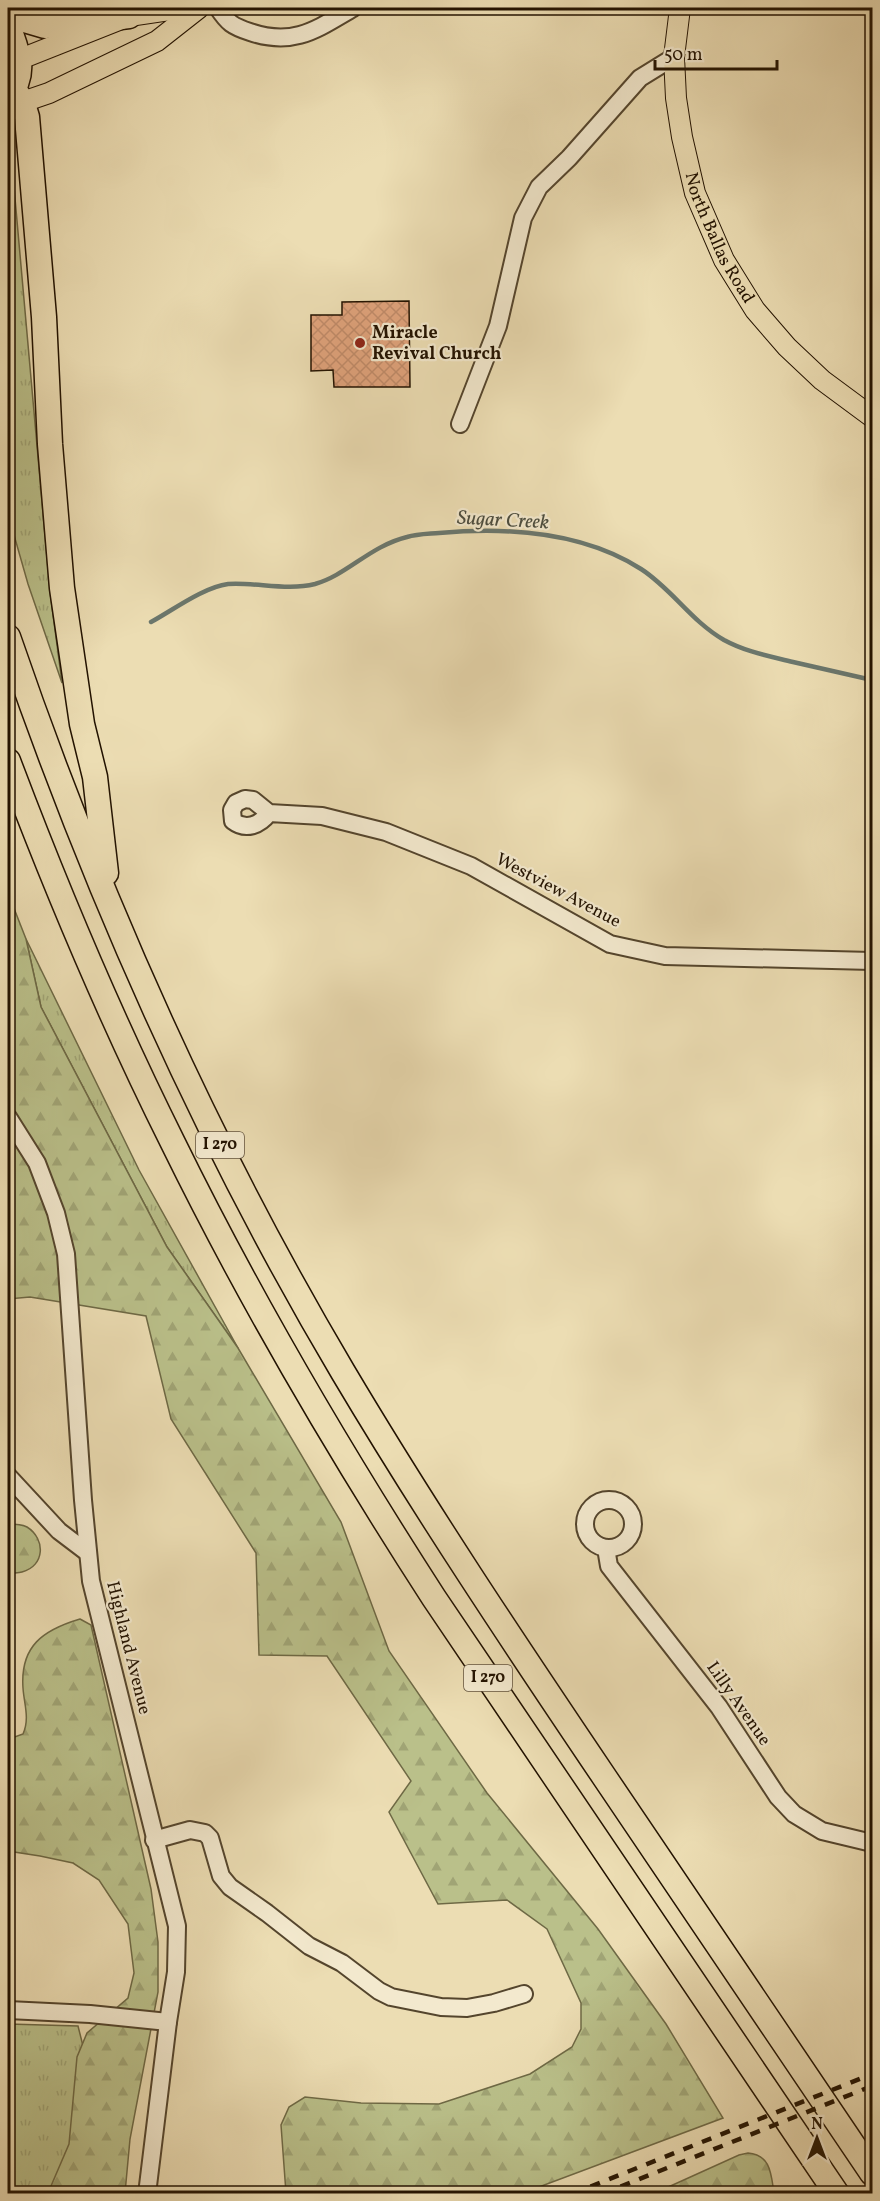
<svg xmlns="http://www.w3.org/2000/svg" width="880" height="2201" font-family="Vollkorn,serif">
  <defs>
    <pattern id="grass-tufts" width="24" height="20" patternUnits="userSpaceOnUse" patternTransform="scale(1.5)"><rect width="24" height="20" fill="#bac08a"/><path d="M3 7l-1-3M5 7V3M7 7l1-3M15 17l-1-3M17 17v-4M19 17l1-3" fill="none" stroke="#a0a475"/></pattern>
    <pattern id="forest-firs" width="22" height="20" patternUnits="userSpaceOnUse" patternTransform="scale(1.5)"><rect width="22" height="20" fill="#bac08a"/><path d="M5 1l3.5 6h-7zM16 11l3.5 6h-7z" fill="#a0a475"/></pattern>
    <pattern id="building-cross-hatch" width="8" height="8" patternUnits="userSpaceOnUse" patternTransform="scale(1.5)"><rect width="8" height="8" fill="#e0a37c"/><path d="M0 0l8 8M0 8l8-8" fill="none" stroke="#c08b69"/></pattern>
  </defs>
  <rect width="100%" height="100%" fill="#ecddb3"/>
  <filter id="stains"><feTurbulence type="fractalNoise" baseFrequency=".00333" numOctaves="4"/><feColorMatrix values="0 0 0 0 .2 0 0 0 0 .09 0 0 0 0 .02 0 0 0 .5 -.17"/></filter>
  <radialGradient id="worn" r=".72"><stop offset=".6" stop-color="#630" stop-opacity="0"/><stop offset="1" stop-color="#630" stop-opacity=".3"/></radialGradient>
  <g fill="url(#grass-tufts)" stroke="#6e6945" stroke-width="1.5">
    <path d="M 8,141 L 10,142 L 50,592 L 62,683 L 28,584 L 8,514 Z"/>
    <path d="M 26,939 L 139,1170 L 238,1348 L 167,1247 L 41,1007 Z"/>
    <path d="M 8,2024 L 78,2026 L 101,2118 L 89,2193 L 8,2194 Z"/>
  </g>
  <g fill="url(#forest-firs)" stroke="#6e6945" stroke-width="1.5">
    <path d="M 8,893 L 26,939 L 41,1007 L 167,1247 L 238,1348 L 341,1522 L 389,1651 L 487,1793 L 598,1929 L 666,2024 L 723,2118 L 523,2193 L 286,2193 L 281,2125 L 289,2107 L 305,2097 L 361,2103 L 439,2104 L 530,2074 L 572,2047 L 581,2029 L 581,2003 L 547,1929 L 507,1900 L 438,1904 L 389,1812 L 411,1781 L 327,1656 L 259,1655 L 256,1553 L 171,1419 L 146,1316 L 30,1297 L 8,1299 Z"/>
    <path d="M 8,1524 C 13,1524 22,1524 27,1527 C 46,1539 45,1566 22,1572 C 18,1573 12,1573 8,1574 Z"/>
    <path d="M 80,1619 L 91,1625 L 151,1889 L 158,1942 L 158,1992 L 130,2139 L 125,2193 L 48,2193 L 69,2144 L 77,2057 L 87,2033 L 128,1998 L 134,1973 L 128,1924 L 99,1880 L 73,1863 L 40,1856 L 8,1851 L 8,1737 L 12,1738 L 23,1734 C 30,1718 24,1704 23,1688 C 20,1646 43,1630 80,1619 Z"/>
    <path d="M 748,2153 C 771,2155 771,2174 774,2193 L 655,2193 L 739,2155 Z"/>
  </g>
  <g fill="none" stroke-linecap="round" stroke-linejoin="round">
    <path stroke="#6b776d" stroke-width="4.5" d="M 151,622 C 173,610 204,587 228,584 C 256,582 287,591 315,584 C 347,575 370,546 407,537 C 417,534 428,534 439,533 C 506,527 583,532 641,569 C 672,589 691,621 724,640 C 746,652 769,656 793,662 C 819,668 846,674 872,680"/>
  </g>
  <path fill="url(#building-cross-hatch)" stroke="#221200" stroke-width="1.5" d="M 409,301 L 410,387 L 334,387 L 333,370 L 311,371 L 311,315 L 342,315 L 342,302 Z"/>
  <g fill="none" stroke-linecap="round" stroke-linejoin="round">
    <defs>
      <g id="minor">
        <path d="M 218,8 C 228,23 232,26 250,32 C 294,47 317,29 353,8"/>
        <path d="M 460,424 L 498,326 L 523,218 L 539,187 L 569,158 L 640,78 L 674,57"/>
        <path d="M 269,813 C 260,825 246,831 233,821 L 232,810 L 236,803 L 245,799 L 253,800 L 269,813 L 322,816 L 386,832 L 471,866 L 610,944 L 665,956 L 872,961"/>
        <path d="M 8,1117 L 37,1163 L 56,1213 L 66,1254 L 83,1500 L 91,1581 L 177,1926 L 176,1972 L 168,2022 L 147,2194"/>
        <path d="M 8,1476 L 59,1531 L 88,1553"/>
        <circle cx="609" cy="1524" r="24"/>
        <path d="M 606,1548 L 609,1566 L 719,1707 L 778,1797 L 794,1814 L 822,1831 L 872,1843"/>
        <path d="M 154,1840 L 190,1830 L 205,1833 L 210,1838 L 221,1876 L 230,1887 L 267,1913 L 309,1946 L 342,1963 L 379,1991 L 391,1997 L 441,2007 L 467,2008 L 494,2003 L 524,1994"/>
        <path d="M 8,2010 L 90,2014 L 168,2022"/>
      </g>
      <g id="major">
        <path id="s1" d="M 680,8 L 674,57 L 676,98 L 682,137 L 695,193 L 724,260 L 755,310 L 787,347 L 822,380 L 872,417"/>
        <path d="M 8,64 L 129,16 L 183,8"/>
        <path d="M 8,107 L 49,93 L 157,41 L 199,8"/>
      </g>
      <g id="highway">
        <path d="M 8,11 L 28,21 L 45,26 L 129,16"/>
        <path d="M 8,25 C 17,52 28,72 8,97"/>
        <path d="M 8,85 C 20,94 23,103 27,117 L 44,317 L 50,444 L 62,588 L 82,724 L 95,777 L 106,873"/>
        <path d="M 8,637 C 95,891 206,1141 343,1372 C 425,1510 514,1643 603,1775 C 693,1908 782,2041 872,2173"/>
        <path d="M 8,761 C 57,891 111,1019 173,1143 C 250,1300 339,1451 434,1598 L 837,2194"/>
      </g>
    </defs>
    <use href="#minor" stroke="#54452d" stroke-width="20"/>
    <use href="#major" stroke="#221200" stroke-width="22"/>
    <use href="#highway" stroke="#221200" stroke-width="27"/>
    <use href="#minor" stroke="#f3e9ce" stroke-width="16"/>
    <use href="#major" stroke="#ecddb3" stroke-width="20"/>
    <use href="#highway" stroke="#ecddb3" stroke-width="24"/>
    <g stroke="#221200" stroke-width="4.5" stroke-dasharray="10 10" stroke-linecap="butt">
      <path d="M 572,2194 L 872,2074"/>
      <path d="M 602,2194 L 872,2086"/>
    </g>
  </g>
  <circle fill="#8f2418" stroke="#f3e9ce" stroke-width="2" cx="360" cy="343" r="6"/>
  <g text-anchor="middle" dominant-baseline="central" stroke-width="4.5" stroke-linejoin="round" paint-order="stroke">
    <g fill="#f3e9ce" stroke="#61523e" stroke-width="1.5">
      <rect x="196" y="1132" width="48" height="26" rx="4.5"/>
      <rect x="464" y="1665" width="48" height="26" rx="4.5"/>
    </g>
    <g font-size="16" font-weight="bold" fill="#221200">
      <text x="220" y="1145">I 270</text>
      <text x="488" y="1678">I 270</text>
    </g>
    <g font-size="18" fill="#221200" stroke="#f3e9ce">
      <text stroke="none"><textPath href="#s1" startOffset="238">North Ballas Road</textPath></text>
      <text transform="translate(558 891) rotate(28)">Westview Avenue</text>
      <text transform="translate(128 1648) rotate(76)">Highland Avenue</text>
      <text transform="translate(738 1704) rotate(55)">Lilly Avenue</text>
    </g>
    <g font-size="18" font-weight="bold" fill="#221200" stroke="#f3e9ce" text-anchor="start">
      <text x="372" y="333">Miracle<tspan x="372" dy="21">Revival Church</tspan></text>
    </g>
    <g font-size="20" font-style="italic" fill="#4c4d3f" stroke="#f3e9ce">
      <text transform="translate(503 521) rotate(3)">Sugar Creek</text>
    </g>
  </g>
  <rect width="880" height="2201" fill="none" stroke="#ecddb3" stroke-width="30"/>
  <rect x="9" y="9" width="862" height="2183" fill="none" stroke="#221200" stroke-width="3"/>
  <rect x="15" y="15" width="850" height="2171" fill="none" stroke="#221200" stroke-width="1.5"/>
  <g transform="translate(817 2138)" stroke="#f3e9ce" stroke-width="4.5" paint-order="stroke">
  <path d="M0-4.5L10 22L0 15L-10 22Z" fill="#221200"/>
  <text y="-9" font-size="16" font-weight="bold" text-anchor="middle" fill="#221200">N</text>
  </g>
  <path d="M655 60v9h122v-9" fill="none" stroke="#221200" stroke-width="3"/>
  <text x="664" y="60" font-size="18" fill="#221200" stroke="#f3e9ce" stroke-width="4.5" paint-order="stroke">50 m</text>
  <rect width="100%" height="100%" filter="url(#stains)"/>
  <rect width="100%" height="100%" fill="url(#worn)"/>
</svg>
